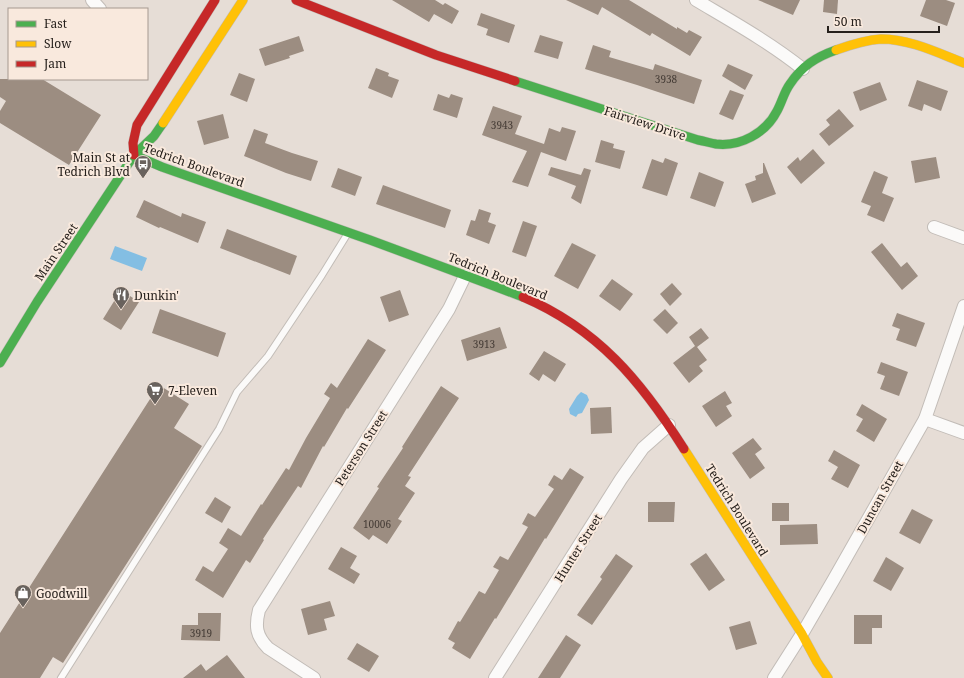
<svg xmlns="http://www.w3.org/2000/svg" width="964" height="678" font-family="'Noto Serif',serif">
  <rect width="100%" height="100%" fill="#e6ddd6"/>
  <g fill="#83bee3">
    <path d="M 115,246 L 147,258 L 142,271 L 110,259 Z"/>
    <path d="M 581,392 L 587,395 L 589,400 L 582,413 L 578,414 L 576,417 L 570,414 L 569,409 L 577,396 Z"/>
  </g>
  <g fill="#9c8d81">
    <path d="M 392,0 L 435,0 L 443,5 L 445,3 L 459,11 L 452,24 L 434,14 L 429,22 Z"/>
    <path d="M 566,0 L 629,0 L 677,29 L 677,27 L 687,33 L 689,30 L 702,37 L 690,56 L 652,33 L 650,36 L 602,7 L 598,15 Z"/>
    <path d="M 758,0 L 800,0 L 793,15 Z"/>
    <path d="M 824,0 L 838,0 L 837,14 L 823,12 Z"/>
    <path d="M 926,0 L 946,0 L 955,3 L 947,26 L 920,16 Z"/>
    <path d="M 481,13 L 515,25 L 509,43 L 486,35 L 488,29 L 477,25 Z"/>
    <path d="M 540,35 L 563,42 L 558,59 L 534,52 Z"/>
    <path d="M 299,36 L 304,51 L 289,56 L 290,58 L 265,66 L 259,49 Z"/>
    <path d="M 593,45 L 611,51 L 609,57 L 653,70 L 655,64 L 702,80 L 694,104 L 637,85 L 585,69 Z"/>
    <path d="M 728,64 L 753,75 L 745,90 L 722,76 Z"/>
    <path d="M 376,68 L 389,73 L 388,76 L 399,80 L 392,98 L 368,88 Z"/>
    <path d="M 239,73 L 255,79 L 247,102 L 230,95 Z"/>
    <path d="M 0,79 L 42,79 L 101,115 L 69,165 L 0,123 L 0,111 L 6,101 L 0,97 Z"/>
    <path d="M 917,80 L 948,91 L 941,111 L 924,104 L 922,111 L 908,106 Z"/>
    <path d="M 880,82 L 887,100 L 860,111 L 853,92 Z"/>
    <path d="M 730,90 L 744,95 L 733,120 L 719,114 Z"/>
    <path d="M 438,94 L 449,98 L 451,94 L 463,98 L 457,118 L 433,110 Z"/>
    <path d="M 493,106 L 522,116 L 515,134 L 544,144 L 549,128 L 560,132 L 562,127 L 576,131 L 566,161 L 541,152 L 528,187 L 512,182 L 527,151 L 482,135 Z"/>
    <path d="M 839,109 L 854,126 L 829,146 L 819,134 L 830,125 L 826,120 Z"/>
    <path d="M 223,114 L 229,138 L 204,145 L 197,121 Z"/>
    <path d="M 254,129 L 268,134 L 265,143 L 292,153 L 318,161 L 311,181 L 286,173 L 244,156 Z"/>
    <path d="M 601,140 L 614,144 L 613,148 L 625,151 L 620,169 L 595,162 Z"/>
    <path d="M 813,149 L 825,163 L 801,184 L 787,167 L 798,157 L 800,161 Z"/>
    <path d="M 936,157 L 940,178 L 915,183 L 911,161 Z"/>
    <path d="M 665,158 L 678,163 L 667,196 L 642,188 L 652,159 L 663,163 Z"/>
    <path d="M 763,163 L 764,163 L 776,194 L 752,203 L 745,184 L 756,180 L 755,176 L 763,173 Z"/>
    <path d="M 551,167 L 581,175 L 584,168 L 591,170 L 581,204 L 571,198 L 576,186 L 548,175 Z"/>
    <path d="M 338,168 L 362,177 L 355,196 L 331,187 Z"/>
    <path d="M 874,171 L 888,177 L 882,193 L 894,198 L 884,222 L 867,215 L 871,206 L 861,202 Z"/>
    <path d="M 699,172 L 724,182 L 715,207 L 690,198 Z"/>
    <path d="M 383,185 L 451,210 L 445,228 L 376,204 Z"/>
    <path d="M 144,200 L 181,217 L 182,213 L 206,222 L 198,243 L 160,227 L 159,228 L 136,217 Z"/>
    <path d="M 479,209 L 491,213 L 488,222 L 496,225 L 489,244 L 466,235 L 471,220 L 475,221 Z"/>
    <path d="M 523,221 L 537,226 L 526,257 L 512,252 Z"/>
    <path d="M 227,229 L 297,256 L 290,275 L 220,248 Z"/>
    <path d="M 572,243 L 596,255 L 578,289 L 554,276 Z"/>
    <path d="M 882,243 L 901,267 L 907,262 L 918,276 L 902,290 L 871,252 Z"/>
    <path d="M 612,279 L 633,294 L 620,311 L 599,296 Z"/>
    <path d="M 672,283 L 682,294 L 670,306 L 660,294 Z"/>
    <path d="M 121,290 L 139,302 L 121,330 L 103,319 Z"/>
    <path d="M 400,290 L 409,315 L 389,322 L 380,297 Z"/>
    <path d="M 160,309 L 226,333 L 218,357 L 152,333 Z"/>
    <path d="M 665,309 L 678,323 L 667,334 L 653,320 Z"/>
    <path d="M 897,313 L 925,323 L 916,347 L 896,340 L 900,329 L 892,326 Z"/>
    <path d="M 500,327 L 507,348 L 467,361 L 461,340 Z"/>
    <path d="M 701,328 L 709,338 L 697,347 L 707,360 L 699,366 L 703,371 L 689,383 L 673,363 L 695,346 L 689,337 Z"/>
    <path d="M 368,339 L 386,350 L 348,409 L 347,408 L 324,447 L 323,446 L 301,488 L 298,486 L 263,539 L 264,540 L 250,563 L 246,560 L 223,598 L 195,580 L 203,566 L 213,572 L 228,549 L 219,543 L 228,528 L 241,536 L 261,504 L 262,505 L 286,468 L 289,470 L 306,438 L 330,398 L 324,394 L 331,383 L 337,388 Z"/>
    <path d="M 544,351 L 566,364 L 555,382 L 543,374 L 539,381 L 529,374 Z"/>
    <path d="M 881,362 L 908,372 L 899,396 L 880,389 L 885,376 L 877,373 Z"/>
    <path d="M 159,385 L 189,404 L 174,428 L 202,446 L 63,663 L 53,657 L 40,678 L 0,678 L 0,633 Z"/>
    <path d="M 441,386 L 459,398 L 408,476 L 411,477 L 405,486 L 415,493 L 398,519 L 402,521 L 387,544 L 373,535 L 369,540 L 353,528 L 379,488 L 377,487 L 403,448 L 402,447 Z"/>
    <path d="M 725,391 L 732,403 L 726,406 L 732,416 L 716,427 L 702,406 Z"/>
    <path d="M 862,404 L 887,419 L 874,442 L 856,431 L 863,419 L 856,415 Z"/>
    <path d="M 611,407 L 612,433 L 591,434 L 590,408 Z"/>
    <path d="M 753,438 L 762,449 L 755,454 L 765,468 L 750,479 L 732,453 Z"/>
    <path d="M 834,450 L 860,465 L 848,488 L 831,479 L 838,467 L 828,461 Z"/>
    <path d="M 570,468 L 584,477 L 546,539 L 545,538 L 496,619 L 495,618 L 470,659 L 452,648 L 455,643 L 448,639 L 458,621 L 460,622 L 479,591 L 485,594 L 499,570 L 493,567 L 500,556 L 508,560 L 528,527 L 522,524 L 528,513 L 535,517 L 554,489 L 548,485 L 554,475 L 562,480 Z"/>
    <path d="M 215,497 L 231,507 L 222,523 L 205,513 Z"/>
    <path d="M 648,502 L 675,502 L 674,522 L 648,522 Z"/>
    <rect x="772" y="503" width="17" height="18"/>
    <path d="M 912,509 L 933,520 L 920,544 L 899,533 Z"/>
    <path d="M 817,524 L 818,544 L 780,545 L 780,525 Z"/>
    <path d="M 341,547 L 357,556 L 350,568 L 360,574 L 354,584 L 328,569 Z"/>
    <path d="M 706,553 L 725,580 L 709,591 L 690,564 Z"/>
    <path d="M 616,554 L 633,566 L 592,625 L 577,615 L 602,579 L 600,577 Z"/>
    <path d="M 886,557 L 904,568 L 891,591 L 873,581 Z"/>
    <path d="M 330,601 L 335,616 L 324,619 L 327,630 L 308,635 L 301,609 Z"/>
    <path d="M 198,613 L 221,613 L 220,641 L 181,640 L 182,625 L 198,625 Z"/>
    <path d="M 854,615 L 882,615 L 882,628 L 872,628 L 872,644 L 854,644 Z"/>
    <path d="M 750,621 L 757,644 L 736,650 L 729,627 Z"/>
    <path d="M 566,635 L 581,645 L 560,678 L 538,678 Z"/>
    <path d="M 357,643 L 379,656 L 369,672 L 347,659 Z"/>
    <path d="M 227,655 L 245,678 L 183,678 L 201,664 L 206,671 Z"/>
  </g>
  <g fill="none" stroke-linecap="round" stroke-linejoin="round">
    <defs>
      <path id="lane" d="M 61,678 L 219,429 L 237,392 L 268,356 L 322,275 L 348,233"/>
      <g id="street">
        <path d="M 92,0 L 100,9"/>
        <path d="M 696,0 C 733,22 769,42 803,69"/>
        <path d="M 934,227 L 964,238"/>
        <path d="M 925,419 L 964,433"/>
        <path d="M 314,678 L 268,648 C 256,636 255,626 259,610 L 449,309 L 465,276"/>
        <path d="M 495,678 L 621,479 L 643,448 L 669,425"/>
        <path d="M 774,678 L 802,634 L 834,579 L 925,419 L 964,306"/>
      </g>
      <g id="fast">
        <path d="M 515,81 L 698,140 C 704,141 710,143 716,144 C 740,147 766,133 777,111 C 782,102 784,92 790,84 C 802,66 816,57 836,50"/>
        <path d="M 134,155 L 162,167 L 370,240 L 494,286 L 523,297"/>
        <path d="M 0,363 L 37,302 L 134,155 L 154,136 L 163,123"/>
      </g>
      <g id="slow">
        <path d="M 836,50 C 850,45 865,40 881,39 C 910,39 938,53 964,63"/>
        <path d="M 163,123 L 243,0"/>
        <path d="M 684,449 L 802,634 L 817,662 L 828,678"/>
      </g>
      <g id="jam">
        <path d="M 296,0 L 436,55 L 515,81"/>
        <path d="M 134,155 L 133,143 L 137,125 L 215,0"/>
        <path d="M 523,297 C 598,329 641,381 684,449"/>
      </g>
    </defs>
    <use href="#lane" stroke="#c2bcb7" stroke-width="8"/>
    <use href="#street" stroke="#c2bcb7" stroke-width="14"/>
    <use href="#fast" stroke="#c2bcb7" stroke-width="10"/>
    <use href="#slow" stroke="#c2bcb7" stroke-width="10"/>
    <use href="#jam" stroke="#c2bcb7" stroke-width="10"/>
    <use href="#lane" stroke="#fbfaf9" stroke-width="6"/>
    <use href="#street" stroke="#fbfaf9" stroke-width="12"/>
    <use href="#fast" stroke="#4caf50" stroke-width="9"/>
    <use href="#slow" stroke="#ffc107" stroke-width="9"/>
    <use href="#jam" stroke="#c62828" stroke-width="9"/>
  </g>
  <defs>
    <symbol id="bus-pin" viewBox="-11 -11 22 30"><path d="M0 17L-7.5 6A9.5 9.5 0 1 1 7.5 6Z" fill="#69625d" stroke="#f9e9dd"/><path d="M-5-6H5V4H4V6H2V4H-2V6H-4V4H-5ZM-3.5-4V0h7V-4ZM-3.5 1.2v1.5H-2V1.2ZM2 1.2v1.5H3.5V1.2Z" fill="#fff"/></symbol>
    <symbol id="restaurant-pin" viewBox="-11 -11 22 30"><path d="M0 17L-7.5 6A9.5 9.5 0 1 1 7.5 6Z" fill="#69625d" stroke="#f9e9dd"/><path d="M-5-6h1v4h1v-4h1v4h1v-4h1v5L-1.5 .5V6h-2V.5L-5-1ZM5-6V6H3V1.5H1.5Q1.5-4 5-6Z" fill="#fff"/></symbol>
    <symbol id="supermarket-pin" viewBox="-11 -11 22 30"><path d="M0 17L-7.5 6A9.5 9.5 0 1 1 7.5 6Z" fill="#69625d" stroke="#f9e9dd"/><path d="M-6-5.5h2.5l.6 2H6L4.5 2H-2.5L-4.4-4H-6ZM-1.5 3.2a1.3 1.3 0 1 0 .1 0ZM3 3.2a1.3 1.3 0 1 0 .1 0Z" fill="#fff"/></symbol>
    <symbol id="shop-pin" viewBox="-11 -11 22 30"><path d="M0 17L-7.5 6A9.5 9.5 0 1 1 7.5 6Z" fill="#69625d" stroke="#f9e9dd"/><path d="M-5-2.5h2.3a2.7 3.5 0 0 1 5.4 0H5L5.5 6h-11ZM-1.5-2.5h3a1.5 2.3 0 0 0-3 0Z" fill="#fff"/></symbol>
  </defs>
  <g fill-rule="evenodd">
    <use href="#bus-pin" x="133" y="154" width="20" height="27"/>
    <use href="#restaurant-pin" x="111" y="285" width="20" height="27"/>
    <use href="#supermarket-pin" x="145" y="380" width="20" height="27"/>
    <use href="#shop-pin" x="13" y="583" width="20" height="27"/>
  </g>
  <g text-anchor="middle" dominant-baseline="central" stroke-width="4" stroke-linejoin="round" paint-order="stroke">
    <g font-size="10" fill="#443b35">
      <text x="666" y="79">3938</text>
      <text x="502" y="125">3943</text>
      <text x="484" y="344">3913</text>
      <text x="377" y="524">10006</text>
      <text x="201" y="633">3919</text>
    </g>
    <g font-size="12" fill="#26201c" stroke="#f9e9dd">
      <text transform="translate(645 123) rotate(18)">Fairview Drive</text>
      <text transform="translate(194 165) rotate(20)">Tedrich Boulevard</text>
      <text transform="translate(56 252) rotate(-56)">Main Street</text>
      <text transform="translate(498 276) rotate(22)">Tedrich Boulevard</text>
      <text transform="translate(361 448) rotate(-58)">Peterson Street</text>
      <text transform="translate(880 497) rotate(-61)">Duncan Street</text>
      <text transform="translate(737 510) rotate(58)">Tedrich Boulevard</text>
      <text transform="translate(578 548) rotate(-58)">Hunter Street</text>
    </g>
    <g font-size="12" fill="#26201c" stroke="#f9e9dd" text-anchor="start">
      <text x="130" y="157" text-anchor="end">Main St at<tspan x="130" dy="14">Tedrich Blvd</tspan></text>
      <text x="134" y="295">Dunkin'</text>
      <text x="168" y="390">7-Eleven</text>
      <text x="36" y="593">Goodwill</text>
    </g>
  </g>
  <rect x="8" y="8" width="140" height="72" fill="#f9e9dd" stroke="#a59990"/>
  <rect x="16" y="21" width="20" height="6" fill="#4caf50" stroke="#a59990"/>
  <text x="44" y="28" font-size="12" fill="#26201c">Fast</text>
  <rect x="16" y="41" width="20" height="6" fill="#ffc107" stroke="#a59990"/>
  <text x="44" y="48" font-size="12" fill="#26201c">Slow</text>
  <rect x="16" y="61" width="20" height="6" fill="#c62828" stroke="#a59990"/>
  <text x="44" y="68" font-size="12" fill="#26201c">Jam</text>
  <path d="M828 26v6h111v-6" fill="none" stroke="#26201c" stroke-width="2"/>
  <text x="834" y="26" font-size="12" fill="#26201c" stroke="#f9e9dd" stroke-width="3" paint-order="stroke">50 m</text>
</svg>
